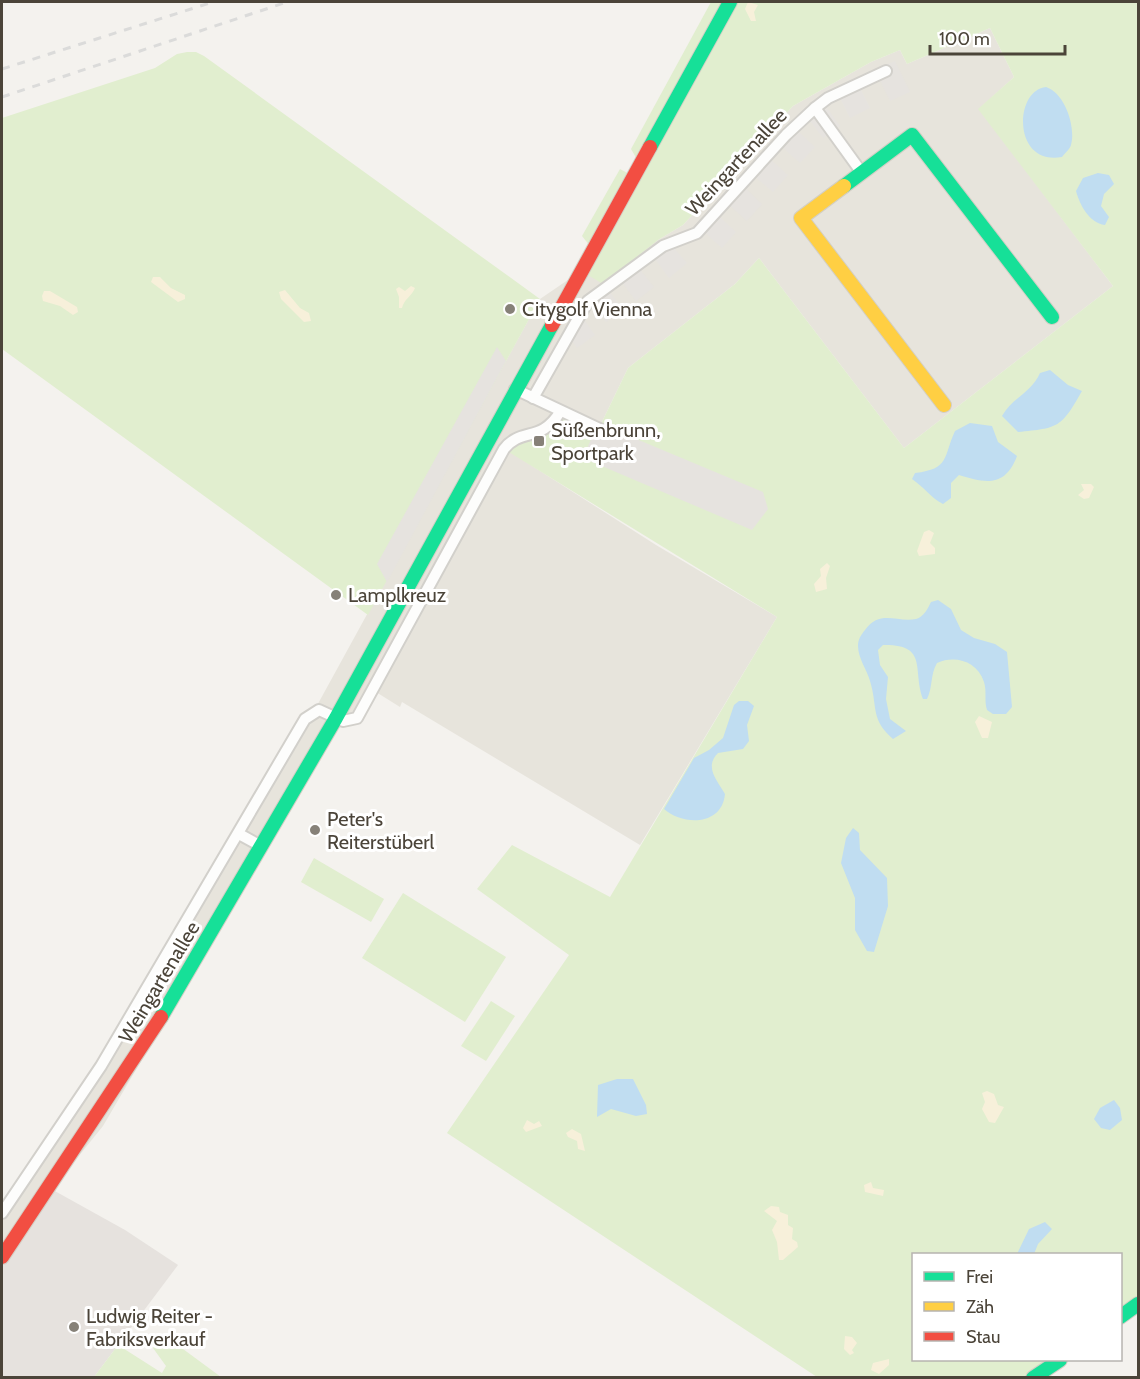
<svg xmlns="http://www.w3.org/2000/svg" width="1140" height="1379" font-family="Cabin,sans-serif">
  <rect width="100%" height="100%" fill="#f4f2ee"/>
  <path fill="#e7e4dc" d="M 990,28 L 1014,77 L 979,109 L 1113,286 L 904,448 L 759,258 L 735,284 L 628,368 L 599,428 L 526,462 L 656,545 L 777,617 L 640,845 L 402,702 L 400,707 L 376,692 L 357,724 L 338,725 L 103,1126 L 61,1178 L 2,1267 L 2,1213 L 31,1172 L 314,711 L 540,299 L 581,271 L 658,240 L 683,225 L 793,106 L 871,62 L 900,50 L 907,64 Z"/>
  <path fill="#e6e2de" d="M 53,1190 L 125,1230 L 178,1265 L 94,1377 L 2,1378 L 2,1267 Z"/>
  <g fill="#e1eecf">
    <path d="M 711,2 L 726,2 L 638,161 L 631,149 Z"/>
    <path d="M 730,2 L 1138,2 L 1138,1296 L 1121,1309 L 1120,1254 L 914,1254 L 914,1360 L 1052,1360 L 1025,1377 L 817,1377 L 447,1133 L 569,955 L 477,889 L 512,845 L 610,897 L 777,617 L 504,449 L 538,434 L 560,412 L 599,428 L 628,368 L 735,284 L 759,258 L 904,448 L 1113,286 L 978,109 L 1014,77 L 990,28 L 907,64 L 900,50 L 871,62 L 793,106 L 683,225 L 658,240 L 603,284 L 581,271 Z"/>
    <path d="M 187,52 L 196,52 L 204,56 L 540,299 L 368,615 L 2,349 L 2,118 L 155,68 L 177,54 Z"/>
    <path d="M 620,169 L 631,175 L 590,246 L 582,236 Z"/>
    <path d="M 314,858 L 384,899 L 371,922 L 301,882 Z"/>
    <path d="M 403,893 L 506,957 L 465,1022 L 362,958 Z"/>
    <path d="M 491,1001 L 515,1016 L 486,1061 L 461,1046 Z"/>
    <path d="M 164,1335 L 221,1377 L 94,1377 L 118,1345 L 162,1373 L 166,1366 L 153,1348 Z"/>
  </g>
  <g fill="#f7f0da">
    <path d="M 748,2 L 758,5 L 754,12 L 756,21 L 751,21 L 745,9 Z"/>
    <path d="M 153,277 L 160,277 L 171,288 L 185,295 L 185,299 L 178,302 L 151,282 Z"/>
    <path d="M 411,286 L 415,288 C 412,296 404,299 402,308 L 399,308 L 399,297 L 396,289 L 399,287 L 405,291 Z"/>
    <path d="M 285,290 L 300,308 L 309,313 L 311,321 L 304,322 L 281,299 L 279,292 Z"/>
    <path d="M 44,291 L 50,291 L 77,307 L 78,312 L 73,315 L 60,306 L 43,301 L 42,296 Z"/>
    <path d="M 1081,484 L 1091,484 L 1094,487 L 1089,498 L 1084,499 L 1078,495 L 1084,490 Z"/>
    <path d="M 929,530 L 934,533 L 930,543 L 935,548 L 935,554 L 919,556 L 917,551 L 924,532 Z"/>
    <path d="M 827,563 L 830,566 L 826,578 L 827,589 L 816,592 L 814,584 L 821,576 L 820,569 Z"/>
    <path d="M 979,716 L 992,722 L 988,738 L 982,738 L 975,722 Z"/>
    <path d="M 987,1091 L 994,1094 L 998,1105 L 1004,1107 L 995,1123 L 989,1122 L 982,1109 L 985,1102 L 982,1093 Z"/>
    <path d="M 527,1120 L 534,1124 L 539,1121 L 542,1126 L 526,1132 L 523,1128 Z"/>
    <path d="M 572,1129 L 581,1134 L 585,1151 L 578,1149 L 577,1141 L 568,1137 L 566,1133 Z"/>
    <path d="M 871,1182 L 873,1188 L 884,1190 L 883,1196 L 865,1192 L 864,1185 Z"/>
    <path d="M 771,1206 L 779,1207 L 780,1212 L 788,1215 L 788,1225 L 793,1228 L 792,1239 L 797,1242 L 798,1247 L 783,1260 L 779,1260 L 777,1242 L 772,1230 L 777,1221 L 764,1211 Z"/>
    <path d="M 845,1336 L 852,1337 L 857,1343 L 852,1350 L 854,1353 L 850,1355 L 844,1349 Z"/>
    <path d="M 889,1359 L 889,1365 L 879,1374 L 871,1370 L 873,1363 Z"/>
  </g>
  <g fill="#e6e3df">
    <path d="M 895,61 L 910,92 L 890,101 L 875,70 Z"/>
    <path d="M 859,86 L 870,108 L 850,118 L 839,96 Z"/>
    <path d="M 827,108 L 840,126 L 823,138 L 810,121 Z"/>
    <path d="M 798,131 L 815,147 L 800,163 L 783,148 Z"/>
    <path d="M 769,158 L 788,175 L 773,192 L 754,176 Z"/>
    <path d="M 744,187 L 762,204 L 747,221 L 728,204 Z"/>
    <path d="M 720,217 L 736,232 L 722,248 L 705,233 Z"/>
    <path d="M 674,248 L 687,263 L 669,278 L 655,259 Z"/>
    <path d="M 638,267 L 654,287 L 636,301 L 621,281 Z"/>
    <path d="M 609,291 L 623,309 L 606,322 L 592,304 Z"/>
    <path d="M 582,317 L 595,335 L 577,348 L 570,338 Z"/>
    <path d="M 497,347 L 506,361 L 387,582 L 377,564 Z"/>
    <path d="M 598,423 L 763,492 L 768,509 L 752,530 L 583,458 Z"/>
  </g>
  <g fill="#c0ddf1">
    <path d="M 1046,87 C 1065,93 1076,127 1071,145 C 1070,149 1065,153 1062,157 C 1012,166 1014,90 1046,87 Z"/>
    <path d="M 1098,173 L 1109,175 L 1114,184 L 1104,194 L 1101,206 L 1109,217 L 1105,225 C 1089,223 1080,205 1076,191 L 1083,178 Z"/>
    <path d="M 1050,370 L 1068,385 L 1082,391 C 1061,428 1059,428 1018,432 L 1002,416 C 1012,398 1031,393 1040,373 Z"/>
    <path d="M 970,423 L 992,426 L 998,442 L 1017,456 C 1005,488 985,483 959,475 L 951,483 L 951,498 L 943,504 C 931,498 924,487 912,479 L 915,473 C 950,469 943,457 955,431 Z"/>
    <path d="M 938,600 L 951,609 L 961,630 L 974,638 L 995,644 L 1007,652 L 1012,707 L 1006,714 L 993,714 L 987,710 C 984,701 987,691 984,682 C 977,661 955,655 937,663 C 930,675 933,687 927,699 L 923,699 C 912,670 929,644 883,645 L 878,650 L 880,665 L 888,677 L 886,699 L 890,719 L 906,731 L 893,739 C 870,719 878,707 870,681 C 867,670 858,658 858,646 C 858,639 861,635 865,630 C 880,609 897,623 916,619 C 924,617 928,608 931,602 Z"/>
    <path d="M 739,701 L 748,701 L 754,706 L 747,725 L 749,741 L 743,749 L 718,753 C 704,767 717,780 725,794 C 722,826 683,826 664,809 L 694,758 L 709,750 L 723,738 L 734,705 Z"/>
    <path d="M 853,828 L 859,833 L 860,850 L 887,878 L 888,906 L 874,952 L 867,951 L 855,930 L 855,898 L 841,863 L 846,838 Z"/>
    <path d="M 617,1079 L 633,1079 L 646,1105 L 647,1114 L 636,1116 L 611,1109 L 597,1117 L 598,1085 Z"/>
    <path d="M 1114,1100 L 1120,1108 L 1122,1120 L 1110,1130 L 1101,1128 L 1094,1119 L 1100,1108 Z"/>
    <path d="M 1045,1222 L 1052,1229 L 1038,1244 L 1034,1254 L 1017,1254 L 1029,1229 Z"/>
  </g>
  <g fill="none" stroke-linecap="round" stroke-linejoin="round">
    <defs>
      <g id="street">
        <path d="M 815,108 L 862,173"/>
        <path d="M 515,389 L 604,431"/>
        <path d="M 533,398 L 588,301 L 663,246 L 697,233 L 786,135 L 815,108 L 828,98 L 886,71"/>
        <path d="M 239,834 L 261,846"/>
        <path d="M 2,1213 L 101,1066 L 305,719 L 319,710 L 343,721 L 357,718 L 504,449 C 521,427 541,443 560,412"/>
      </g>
      <g id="fast">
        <path d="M 650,147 L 730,2"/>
        <path d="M 844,186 L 912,135 L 1052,317"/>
        <path d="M 161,1017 L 336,718 L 552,325"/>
        <path d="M 1120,1317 L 1138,1304"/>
        <path d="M 1033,1378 L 1060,1360"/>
      </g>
      <path id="slow" d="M 844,186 L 801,218 L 944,405"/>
      <g id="jam">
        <path d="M 552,325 L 650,147"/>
        <path d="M 2,1257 L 161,1017"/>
      </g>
    </defs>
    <use href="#street" stroke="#d2d0cb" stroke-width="14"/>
    <use href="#fast" stroke="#d3cfc5" stroke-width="16"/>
    <use href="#slow" stroke="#d3cfc5" stroke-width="16"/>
    <use href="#jam" stroke="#d3cfc5" stroke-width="16"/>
    <use href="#street" stroke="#fdfdfc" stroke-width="10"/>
    <use href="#fast" stroke="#16e098" stroke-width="14"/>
    <use href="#slow" stroke="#ffcf43" stroke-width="14"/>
    <use href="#jam" stroke="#f24e42" stroke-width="14"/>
    <g stroke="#dbdbda" stroke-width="3" stroke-dasharray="8 8" stroke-linecap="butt">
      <path d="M 2,69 L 213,2"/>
      <path d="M 2,97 L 287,2"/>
    </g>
  </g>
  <g fill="#868178" stroke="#fff" stroke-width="2">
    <circle cx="510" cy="309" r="6"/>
    <rect x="533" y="435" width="12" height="12" rx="3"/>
    <circle cx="336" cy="595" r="6"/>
    <circle cx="315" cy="830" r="6"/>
    <circle cx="74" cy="1327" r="6"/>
  </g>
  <g text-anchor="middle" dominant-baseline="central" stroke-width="6" stroke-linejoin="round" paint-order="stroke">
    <g font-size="20" fill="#4b4439" stroke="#fff">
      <text transform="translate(736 162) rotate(-47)">Weingartenallee</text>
      <text transform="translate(159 982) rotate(-59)">Weingartenallee</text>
    </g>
    <g font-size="20" fill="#4b4439" stroke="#fff" text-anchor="start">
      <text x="522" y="309">Citygolf Vienna</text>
      <text x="551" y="430">Süßenbrunn,<tspan x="551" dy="23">Sportpark</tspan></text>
      <text x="348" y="595">Lamplkreuz</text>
      <text x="327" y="819">Peter's<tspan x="327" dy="23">Reiterstüberl</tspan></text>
      <text x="86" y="1316">Ludwig Reiter -<tspan x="86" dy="23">Fabriksverkauf</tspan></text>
    </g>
  </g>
  <rect width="1140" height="1379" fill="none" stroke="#4b4439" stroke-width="6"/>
  <rect x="912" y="1253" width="210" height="108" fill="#ffffff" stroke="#b7b4b0" stroke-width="1.5"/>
  <rect x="924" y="1272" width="30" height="9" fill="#16e098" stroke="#b7b4b0" stroke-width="1.5"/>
  <text x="966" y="1283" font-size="18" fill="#4b4439">Frei</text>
  <rect x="924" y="1302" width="30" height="9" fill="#ffcf43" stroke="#b7b4b0" stroke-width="1.5"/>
  <text x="966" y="1313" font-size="18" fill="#4b4439">Zäh</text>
  <rect x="924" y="1332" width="30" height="9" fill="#f24e42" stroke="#b7b4b0" stroke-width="1.5"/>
  <text x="966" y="1343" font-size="18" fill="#4b4439">Stau</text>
  <path d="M930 45v9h135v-9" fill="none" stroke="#4b4439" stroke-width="3"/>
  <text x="939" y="45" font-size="18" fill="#4b4439" stroke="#ffffff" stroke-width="4.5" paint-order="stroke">100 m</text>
</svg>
